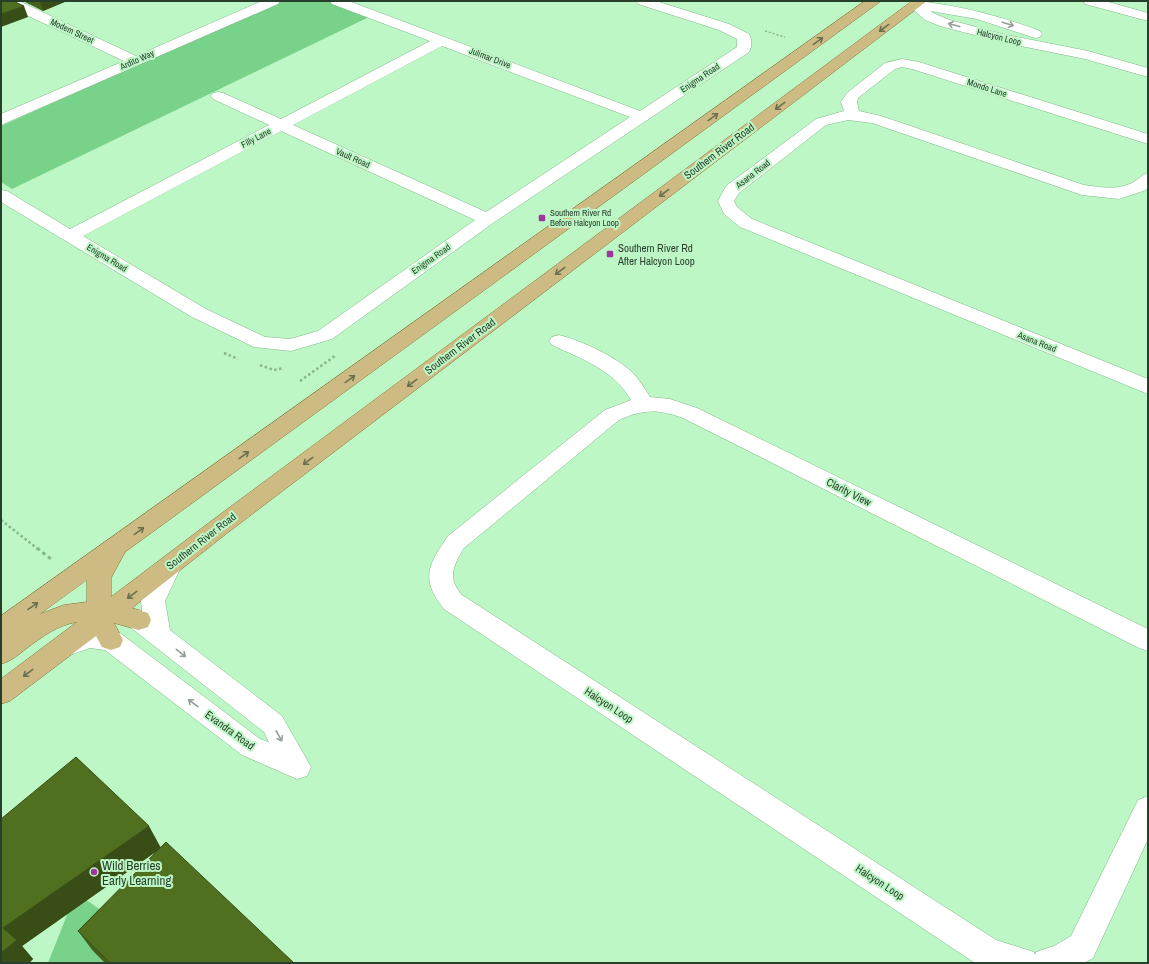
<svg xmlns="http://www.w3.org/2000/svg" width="1149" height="964" font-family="'Archivo Narrow',sans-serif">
  <rect width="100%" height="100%" fill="#bef7c6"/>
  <g fill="#78d289">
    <path d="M 280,1 L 328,1 L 369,17 L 12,189 L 1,182 L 1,126 Z"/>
    <path d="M 73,891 L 120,923 L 93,951 L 105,963 L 48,963 L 71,905 Z"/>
  </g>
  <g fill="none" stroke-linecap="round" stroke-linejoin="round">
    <defs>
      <g id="street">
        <path d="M 1,1 L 19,1 L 136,56 L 262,1 L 280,1 L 278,4 L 1,125 L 1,114 L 124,61 L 3,4 Z"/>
        <path d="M 330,1 L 349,1 L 640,111 L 737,47 L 737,39 L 719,30 L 638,4 L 636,1 L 656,1 L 729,24 L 749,34 C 752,39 752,47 749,52 L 493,223 L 332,339 L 291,351 L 254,347 L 192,317 L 1,202 L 1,190 L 7,191 L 70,229 L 269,125 L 213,99 L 211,96 L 213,93 L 218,92 L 223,93 L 281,119 L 430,41 L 332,4 ZM 442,46 L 630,117 L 486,212 L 293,125 ZM 281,131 L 475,220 L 318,331 L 290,339 L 265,337 L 206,309 L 83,236 Z"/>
        <path d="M 915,1 L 921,3 L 926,2 C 965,7 1003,17 1040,31 L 1042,34 L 1040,37 L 1035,38 L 977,19 L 930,11 L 935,14 L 950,20 L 1002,34 L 1088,51 L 1148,68 L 1148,77 L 1085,59 L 1001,42 L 940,26 L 925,20 L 908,5 L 910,2 Z"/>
        <path d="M 1083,1 L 1105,1 L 1148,13 L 1148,21 L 1085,4 Z"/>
        <path d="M 902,59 L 919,62 L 1148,134 L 1148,144 L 912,69 L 902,67 L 895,69 L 858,98 L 857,102 L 859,111 L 881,116 L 1084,185 C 1102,187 1115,191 1132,183 C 1138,180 1141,175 1148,173 L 1148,187 L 1146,190 L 1119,199 L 1082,195 L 872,123 L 848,120 L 826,125 L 739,193 L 734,201 L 737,207 L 752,219 L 1148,379 L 1148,394 L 740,227 L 724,214 L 718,201 L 726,186 L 816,119 L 844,111 L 841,102 L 847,93 L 885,63 Z"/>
        <path d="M 559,335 C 582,341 617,357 634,374 C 640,381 645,389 650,397 L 670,399 L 697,408 L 1148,629 L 1148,651 L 1139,648 L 683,418 C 659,409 643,409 619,420 L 464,548 C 453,566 447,578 462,595 L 996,940 L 1034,952 L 1035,955 L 1036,952 L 1054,946 L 1071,936 L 1138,800 L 1148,796 L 1148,839 L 1093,958 L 1084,963 L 975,963 L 444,609 C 420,579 428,565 448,536 L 605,410 L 631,400 C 614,370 582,359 552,345 L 549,341 L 552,337 Z"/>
        <path d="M 170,556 L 178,559 L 182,565 L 165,601 L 170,630 L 282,716 L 311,767 L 307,776 L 297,779 L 242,755 L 105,650 L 90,648 L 64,657 L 55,654 L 51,647 L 55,640 C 80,631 93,624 120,633 L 260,739 L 269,742 L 264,732 L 130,627 L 127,620 L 130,613 L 139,610 L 142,611 L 141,601 L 162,559 Z"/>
      </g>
      <path id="primary" d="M 865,1 L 881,1 L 125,552 L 111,578 L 111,597 L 210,522 L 912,1 L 927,1 L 226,534 L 132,608 L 148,613 L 151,620 L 148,627 L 139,630 L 114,623 L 123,640 L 120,647 L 111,650 L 102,647 L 96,636 L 10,701 L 1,704 L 1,679 L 77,622 C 58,625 43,636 27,648 C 19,654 12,661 1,664 L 1,640 L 3,638 L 1,639 L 1,616 ZM 87,580 L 87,602 L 64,605 L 40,614 Z"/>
    </defs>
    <use href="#street" stroke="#80b788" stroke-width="1"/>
    <use href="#primary" stroke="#7f7230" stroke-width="1"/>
    <path stroke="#88b58e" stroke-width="1.5" stroke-dasharray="2 2" stroke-linecap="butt" d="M 765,31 L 785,37"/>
    <g stroke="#88b58e" stroke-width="2.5" stroke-dasharray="2.5 2.5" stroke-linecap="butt">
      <path d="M 224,353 L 238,359"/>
      <path d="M 260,365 L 274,370 L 284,368"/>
      <path d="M 300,381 L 335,356"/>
      <path d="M 1,520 L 38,549"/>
    </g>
    <path stroke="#88b58e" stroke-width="3" stroke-dasharray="3.5 3.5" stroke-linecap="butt" d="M 37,548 L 51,559"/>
    <use href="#street" fill="#fff" fill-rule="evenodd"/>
    <use href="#primary" fill="#cebb84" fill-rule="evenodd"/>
  </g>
  <g fill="#45601c">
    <path d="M 23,1 L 67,1 L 43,11 Z"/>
    <path d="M 1,819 L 161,847 L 294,963 L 105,963 L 93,951 L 78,931 L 160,849 L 22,946 L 33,959 L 29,963 L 1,963 Z"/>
  </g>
  <g fill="#384e16">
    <path d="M 40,1 L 67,1 L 43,11 Z"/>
    <path d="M 24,6 L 28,17 L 1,27 L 1,14 Z"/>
    <path d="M 149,826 L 161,848 L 22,946 L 33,959 L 29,963 L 1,963 L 1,953 L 3,928 Z"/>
  </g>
  <g fill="#507020" stroke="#384e16">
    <path d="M 1,1 L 13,1 L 24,6 L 1,14 Z"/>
    <path d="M 76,757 L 149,826 L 3,928 L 17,940 L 1,953 L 1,819 Z"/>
    <path d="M 166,842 L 294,963 L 110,963 L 78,931 Z"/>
  </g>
  <defs><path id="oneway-shaft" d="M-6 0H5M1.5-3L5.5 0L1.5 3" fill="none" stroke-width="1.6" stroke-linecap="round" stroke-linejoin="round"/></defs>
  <g stroke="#949f96">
    <use href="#oneway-shaft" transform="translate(1008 24) rotate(18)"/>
    <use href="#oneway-shaft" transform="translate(954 25) rotate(-165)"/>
    <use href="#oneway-shaft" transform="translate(181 653) rotate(38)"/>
    <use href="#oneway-shaft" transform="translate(193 703) rotate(-143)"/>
    <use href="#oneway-shaft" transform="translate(279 736) rotate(61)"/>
  </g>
  <g stroke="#6a714f">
    <use href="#oneway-shaft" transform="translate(884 28) rotate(143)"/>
    <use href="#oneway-shaft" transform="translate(818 41) rotate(-36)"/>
    <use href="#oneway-shaft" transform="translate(780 106) rotate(143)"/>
    <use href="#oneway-shaft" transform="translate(713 117) rotate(-36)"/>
    <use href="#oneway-shaft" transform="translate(664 193) rotate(143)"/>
    <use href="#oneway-shaft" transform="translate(560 271) rotate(143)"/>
    <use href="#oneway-shaft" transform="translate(350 379) rotate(-36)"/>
    <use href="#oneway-shaft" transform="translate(412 383) rotate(143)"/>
    <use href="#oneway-shaft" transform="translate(244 455) rotate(-36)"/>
    <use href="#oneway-shaft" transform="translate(308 461) rotate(143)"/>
    <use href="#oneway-shaft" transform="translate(139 531) rotate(-36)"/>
    <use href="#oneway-shaft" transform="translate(132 595) rotate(143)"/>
    <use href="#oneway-shaft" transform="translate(33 606) rotate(-35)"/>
    <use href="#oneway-shaft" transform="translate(28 673) rotate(143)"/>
  </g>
  <g fill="#9d379b" stroke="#bef7c6" stroke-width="1.5">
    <rect x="538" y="214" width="8" height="8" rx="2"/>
    <rect x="606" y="250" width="8" height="8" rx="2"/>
    <circle cx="94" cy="872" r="4"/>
  </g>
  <g text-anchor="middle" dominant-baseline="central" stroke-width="4" stroke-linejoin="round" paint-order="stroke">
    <g font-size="9" fill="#283f2c" stroke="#bef7c6">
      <text transform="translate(72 31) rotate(25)">Modem Street</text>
      <text transform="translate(999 37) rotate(14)">Halcyon Loop</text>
      <text transform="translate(490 58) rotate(21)">Julimar Drive</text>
      <text transform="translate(137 60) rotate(-24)">Ardito Way</text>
      <text transform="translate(700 78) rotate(-34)">Enigma Road</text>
      <text transform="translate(987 88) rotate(18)">Mondo Lane</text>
      <text transform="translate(256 138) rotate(-28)">Filly Lane</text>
      <text transform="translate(353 158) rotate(24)">Vault Road</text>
      <text transform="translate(753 174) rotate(-38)">Asana Road</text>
      <text transform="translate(107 258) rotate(31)">Enigma Road</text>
      <text transform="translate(431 259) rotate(-35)">Enigma Road</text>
      <text transform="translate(1037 342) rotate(22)">Asana Road</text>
    </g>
    <g font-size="9" fill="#283f2c" stroke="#bef7c6" text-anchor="start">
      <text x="550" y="213">Southern River Rd<tspan x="550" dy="10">Before Halcyon Loop</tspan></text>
    </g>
    <g font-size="11" fill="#283f2c" stroke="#bef7c6">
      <text transform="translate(719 151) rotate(-37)">Southern River Road</text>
      <text transform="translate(460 346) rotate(-37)">Southern River Road</text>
      <text transform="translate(849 492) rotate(27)">Clarity View</text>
      <text transform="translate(201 541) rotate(-38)">Southern River Road</text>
      <text transform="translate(609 705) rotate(33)">Halcyon Loop</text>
      <text transform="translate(230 730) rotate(36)">Evandra Road</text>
      <text transform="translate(880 882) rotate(33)">Halcyon Loop</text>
    </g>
    <g font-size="11" fill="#283f2c" stroke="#bef7c6" text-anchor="start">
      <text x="618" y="248">Southern River Rd<tspan x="618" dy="13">After Halcyon Loop</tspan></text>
    </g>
    <g font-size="13" fill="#283f2c" stroke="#bef7c6" text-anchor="start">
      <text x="102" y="865">Wild Berries<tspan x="102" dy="15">Early Learning</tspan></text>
    </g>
  </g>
  <rect width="1149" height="964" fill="none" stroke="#283f2c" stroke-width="4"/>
</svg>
